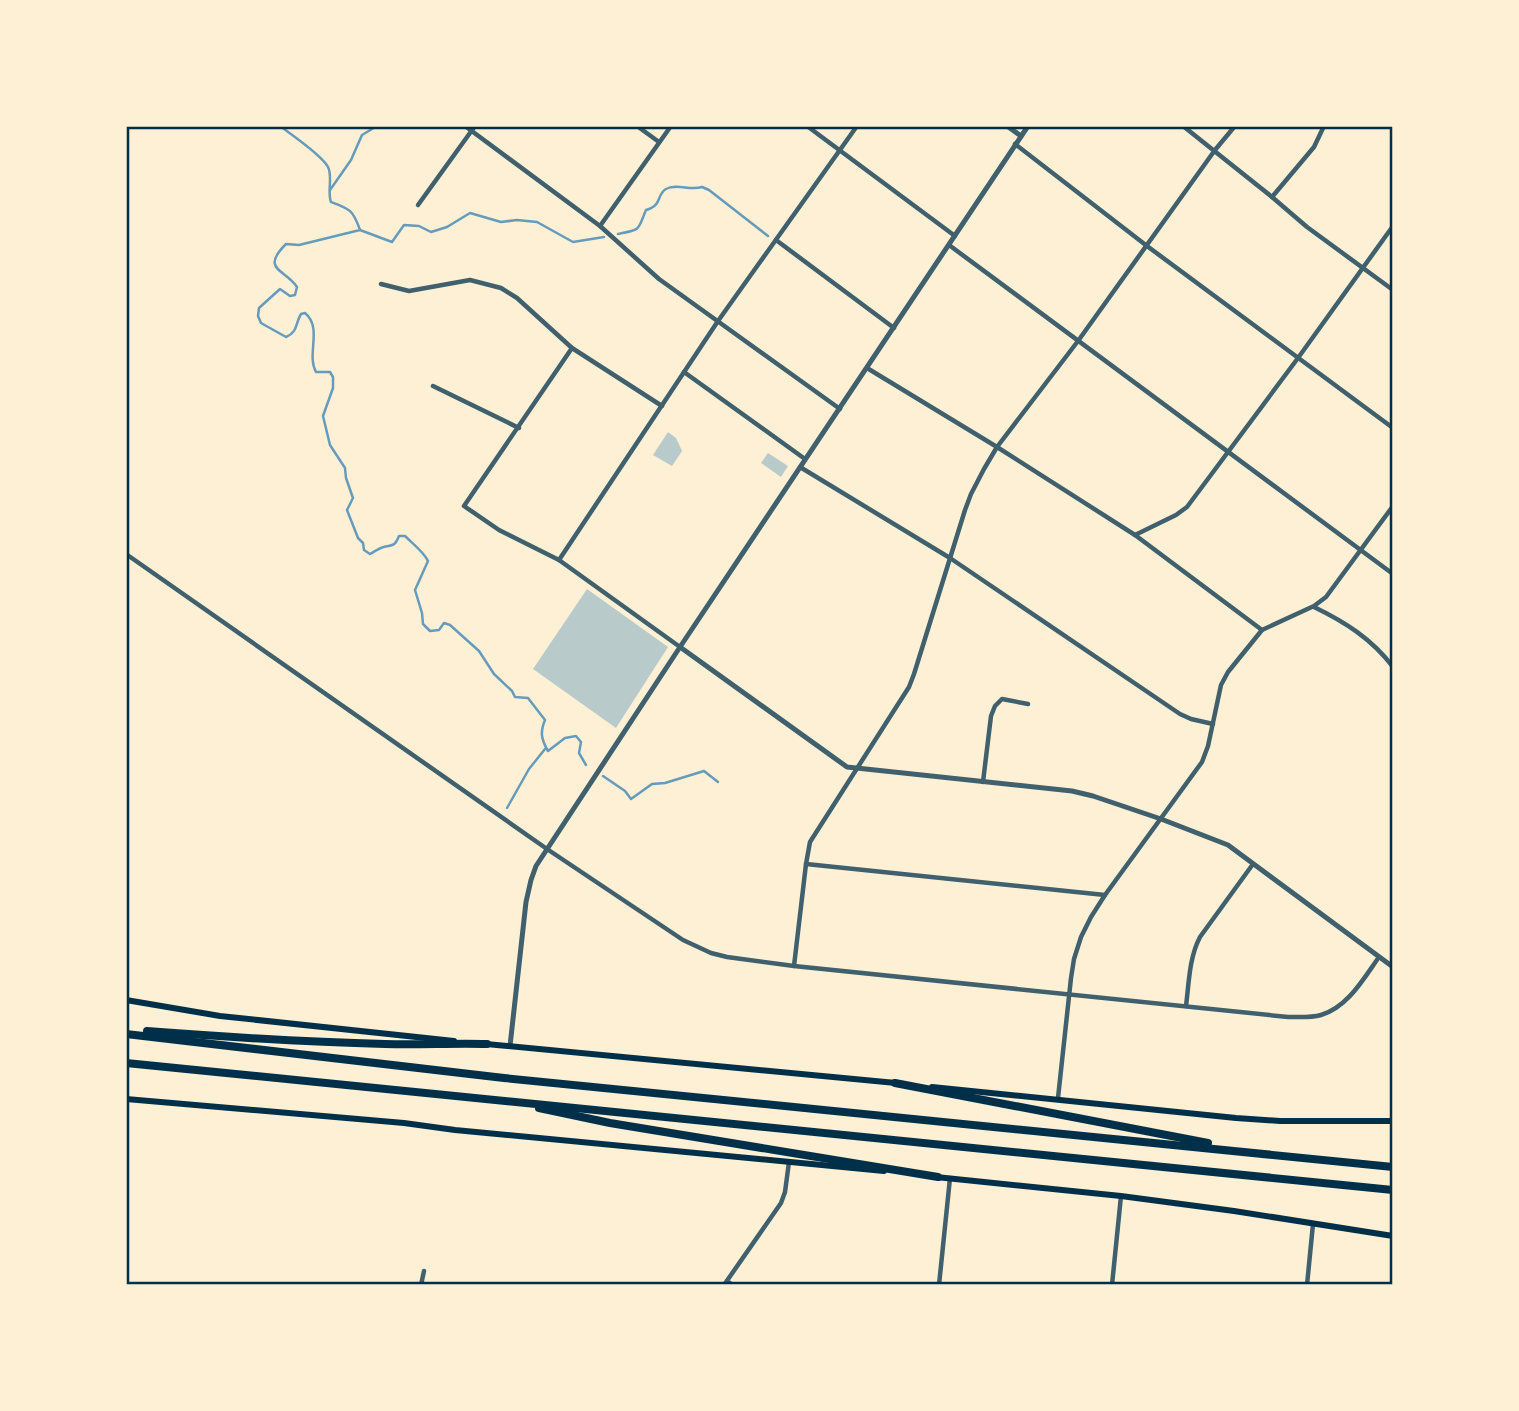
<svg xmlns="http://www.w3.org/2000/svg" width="1519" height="1411" font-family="'PT Serif',serif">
  <rect width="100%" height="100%" fill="#fdf0d5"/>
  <g fill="#b9caca">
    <path d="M 668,432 L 676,438 L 682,451 L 672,466 L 653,455 Z"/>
    <path d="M 768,453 L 788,466 L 781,477 L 761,463 Z"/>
    <path d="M 587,589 L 668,647 L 616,728 L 533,669 Z"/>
  </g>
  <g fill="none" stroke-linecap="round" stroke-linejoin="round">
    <g stroke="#669bbc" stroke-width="2.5">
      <path d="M 280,126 C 292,135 322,155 328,167 C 333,177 327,191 331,202 C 350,209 353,210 360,230 L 299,245 L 286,244 C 260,270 285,269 297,287 L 295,295 L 290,296 L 280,289 L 259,308 L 258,316 L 261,323 L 286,337 C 298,332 295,324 301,314 L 305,313 C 323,328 306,354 316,372 L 330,372 L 333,377 L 333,388 L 323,416 L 330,445 L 345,468 L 346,478 L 353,498 L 347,510 L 358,538 L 363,543 L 364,550 L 370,554 C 374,552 379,548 384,547 C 393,545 395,546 399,536 L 405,536 C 412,543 424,552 428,561 L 415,590 L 422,613 L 423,624 L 430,631 L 439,630 L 444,623 L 450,625 L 479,651 L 494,674 L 512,691 L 515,697 L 528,698 L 545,720 C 540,732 541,739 548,751 L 565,738 L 576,736 L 581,742 L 579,753 L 586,765"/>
      <path d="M 330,190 L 351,160 L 362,135 L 377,126"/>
      <path d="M 360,230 L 392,242 L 404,225 L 419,226 L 431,232 L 447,227 L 470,213 L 501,222 L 517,220 L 537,222 L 573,242 L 604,237"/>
      <path d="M 618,234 C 642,229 637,231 646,210 C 663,205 656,195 666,189 C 677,183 690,191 702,187 L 709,190 L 768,236"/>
      <path d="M 603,776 L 625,791 L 631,799 L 652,784 L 665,783 L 704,771 L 718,782"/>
      <path d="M 507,808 L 529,769 L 545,749"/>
    </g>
    <g stroke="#3f606c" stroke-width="4.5">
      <path d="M 465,126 L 600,226 L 659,279 L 840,409"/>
      <path d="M 637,126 L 659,142"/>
      <path d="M 807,126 L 955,236"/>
      <path d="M 1183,126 L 1272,197 L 1307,227 L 1393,290"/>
      <path d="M 1015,144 L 1147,246 L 1393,428"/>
      <path d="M 1272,197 L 1314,147 L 1324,126"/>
      <path d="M 418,205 L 475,126"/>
      <path d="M 600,226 L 671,126"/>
      <path d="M 776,240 L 894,328"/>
      <path d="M 949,245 L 1393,574"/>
      <path d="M 381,284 L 409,291 L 470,280 L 501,288 L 517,298 L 572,348 L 662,406"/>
      <path d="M 572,348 L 464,506 L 499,530 L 559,560 L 680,647"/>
      <path d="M 867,368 L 997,447 L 1135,535 L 1262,630"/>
      <path d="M 684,372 L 805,459"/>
      <path d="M 433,386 L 519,428"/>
      <path d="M 800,467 L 950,558 L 1180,714 L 1191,719 L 1213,724"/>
      <path d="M 1135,535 L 1176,515 L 1187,507 L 1298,358 L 1393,226"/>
      <path d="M 126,554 L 547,849 L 683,940 L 711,953 L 727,957 L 794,966 L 1288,1017 C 1299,1017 1310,1018 1321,1015 C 1348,1007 1364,978 1379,957"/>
      <path d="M 559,560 L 718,321 L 857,126"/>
      <path d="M 1314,607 C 1345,622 1372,639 1393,667"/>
      <path d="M 983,782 L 991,716 L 995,706 L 1002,699 L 1028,704"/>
      <path d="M 806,864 L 1105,895"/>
      <path d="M 794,966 L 806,864 L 810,842 L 909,687 L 914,674 L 965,510 L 971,494 L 984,469 L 997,447 L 1078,341 L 1215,150 L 1235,126"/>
      <path d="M 1186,1006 C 1189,983 1189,958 1200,937 L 1253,864"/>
      <path d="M 1058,1098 L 1071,978 L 1074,959 L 1081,937 L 1091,917 L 1105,895 L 1202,762 L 1208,746 L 1221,685 L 1228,672 L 1262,630 L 1314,606 L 1326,597 L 1393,506"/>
      <path d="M 727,1281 L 733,1285"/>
      <path d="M 421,1285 L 424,1271"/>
      <path d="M 724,1285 L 781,1203 L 785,1192 L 789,1162"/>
      <path d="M 939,1285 L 950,1178"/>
      <path d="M 1112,1285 L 1121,1196"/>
      <path d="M 1307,1285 L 1313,1224"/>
    </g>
    <g stroke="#3f606c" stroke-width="5">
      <path d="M 1007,126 L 1021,136"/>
      <path d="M 680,647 L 847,767 L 1072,791 L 1093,796 L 1161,819 L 1228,845 L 1393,967"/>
      <path d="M 510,1046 L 526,902 L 531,880 L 536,866 L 680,647 L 1028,126"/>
    </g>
    <g stroke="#003049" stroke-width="6">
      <path d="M 126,1000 L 220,1016 L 454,1041"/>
      <path d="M 486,1044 L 896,1083"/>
      <path d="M 932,1087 L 1236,1118 L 1280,1121 L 1393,1121"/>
      <path d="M 126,1099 L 404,1123 L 455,1130 L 884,1171"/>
      <path d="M 936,1177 L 1121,1196 L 1234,1211 L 1393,1236"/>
    </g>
    <g stroke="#003049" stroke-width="8">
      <path d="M 147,1031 C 226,1037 305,1042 385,1044 C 419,1045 453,1043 487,1044"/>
      <path d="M 126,1034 L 504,1078 L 1393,1167"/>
      <path d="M 126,1063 L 1393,1190"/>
      <path d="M 895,1083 L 1208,1143"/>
      <path d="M 539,1108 L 610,1123 L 938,1177"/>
    </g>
  </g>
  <rect width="1519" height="1411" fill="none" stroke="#fdf0d5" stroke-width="256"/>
  <rect x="128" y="128" width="1263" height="1155" fill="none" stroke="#003049" stroke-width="2.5"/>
</svg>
